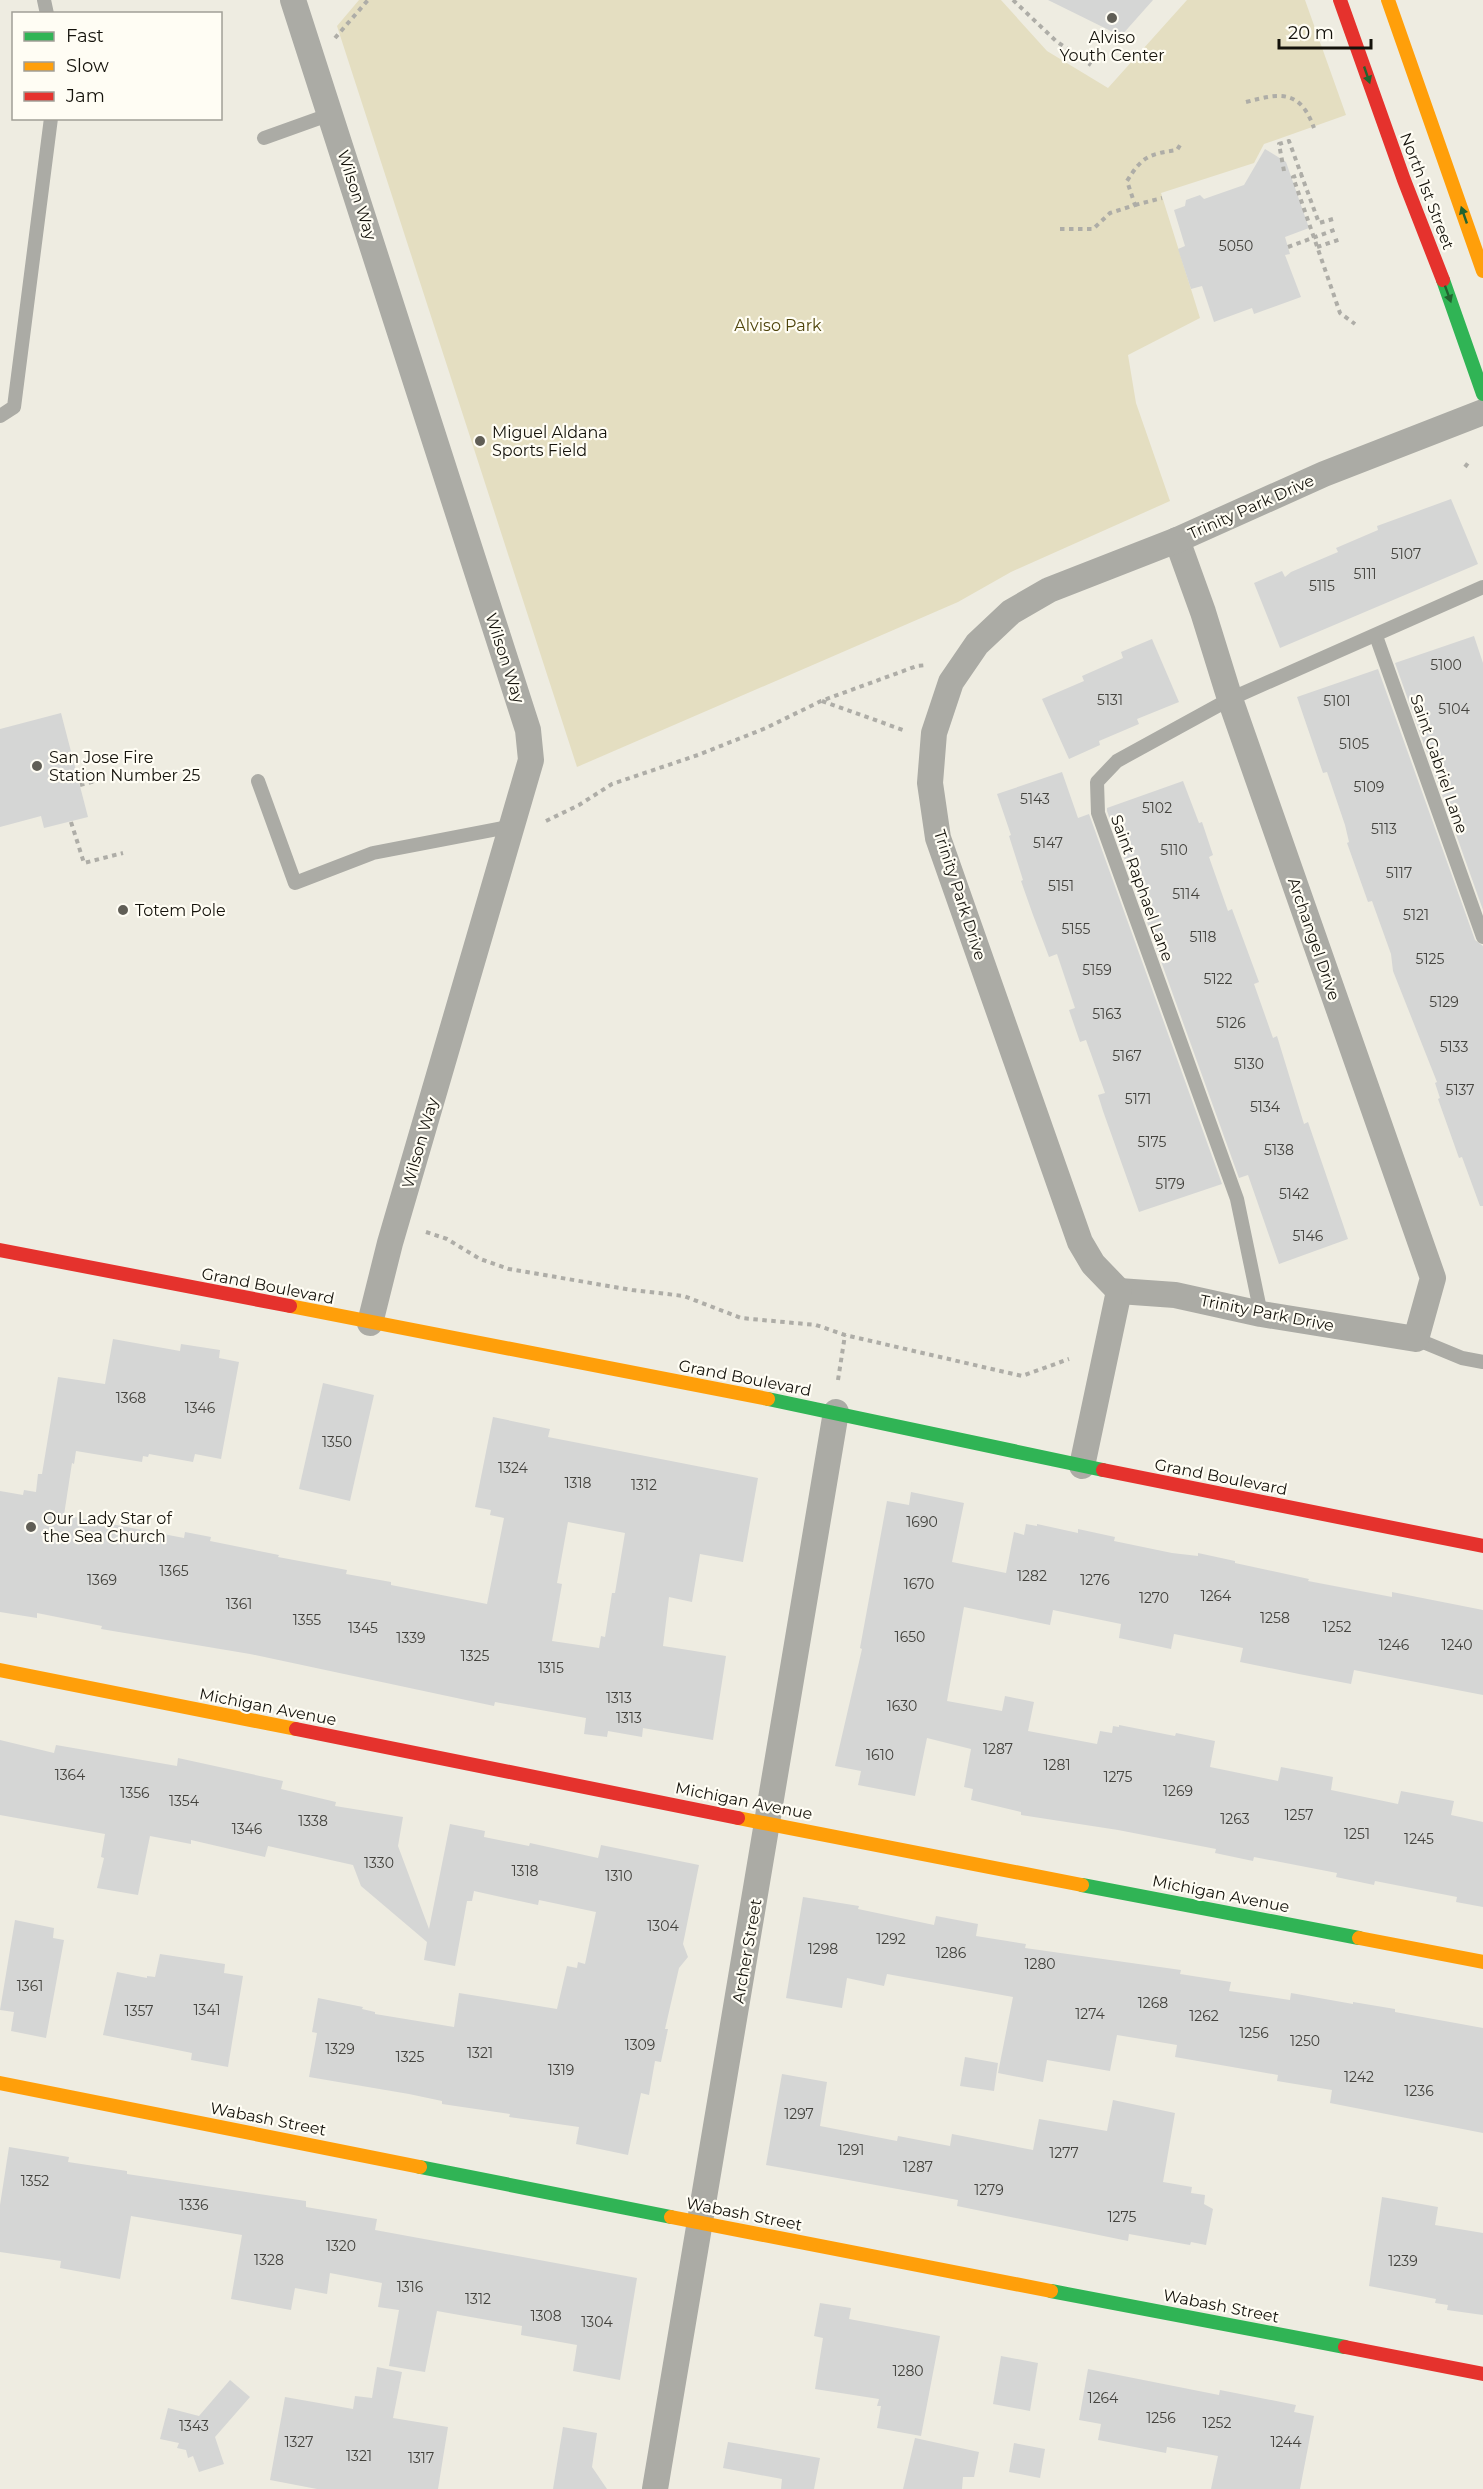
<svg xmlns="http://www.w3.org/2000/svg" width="1483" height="2489" font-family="Montserrat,sans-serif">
  <rect width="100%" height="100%" fill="#eeece1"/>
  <path fill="#e4dec1" d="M 359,0 L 1001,0 L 1047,51 L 1108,88 L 1187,0 L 1305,0 L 1346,115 L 1264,144 L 1254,163 L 1161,193 L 1200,318 L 1128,355 L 1136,403 L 1170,501 L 1011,572 L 958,602 L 577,767 L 337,26 Z"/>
  <g fill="#d5d6d5" fill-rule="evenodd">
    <path d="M 1048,0 L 1153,0 L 1121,36 Z"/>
    <path d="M 1265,149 L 1286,162 L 1309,228 L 1285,237 L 1290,254 L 1285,255 L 1301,297 L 1254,314 L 1252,308 L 1214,322 L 1202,286 L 1191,289 L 1178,249 L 1185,246 L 1174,210 L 1185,206 L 1186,200 L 1200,195 L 1204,199 L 1244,185 Z"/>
    <path d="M 1451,499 L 1478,564 L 1280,648 L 1254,583 L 1282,571 L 1285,577 L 1291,572 L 1338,552 L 1336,548 L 1378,530 L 1377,526 Z"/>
    <path d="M 1474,636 L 1483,663 L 1483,910 L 1395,663 Z"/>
    <path d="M 1152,639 L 1179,702 L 1137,719 L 1139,724 L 1099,741 L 1100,745 L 1069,759 L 1042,699 L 1084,681 L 1082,676 L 1123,658 L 1121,652 Z"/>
    <path d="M 1378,669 L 1475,940 L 1483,946 L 1483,1206 L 1480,1206 L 1462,1157 L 1459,1158 L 1438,1099 L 1440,1098 L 1435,1083 L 1437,1082 L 1393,971 L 1391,954 L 1372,901 L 1368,902 L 1347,843 L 1349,842 L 1345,825 L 1327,772 L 1323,773 L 1297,697 Z"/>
    <path d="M 61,713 L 88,817 L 44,828 L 41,816 L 0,827 L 0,729 Z"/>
    <path d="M 1062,772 L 1078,818 L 1089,814 L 1222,1184 L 1139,1212 L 1103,1111 L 1098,1095 L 1105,1093 L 1086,1040 L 1080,1042 L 1069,1010 L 1075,1008 L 1057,954 L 1049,957 L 1033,915 L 1021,881 L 1023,880 L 1009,836 L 1011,835 L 997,794 Z"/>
    <path d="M 1183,781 L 1199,823 L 1202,822 L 1213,855 L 1209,857 L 1228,911 L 1232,909 L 1259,982 L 1254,984 L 1273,1038 L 1277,1036 L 1304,1124 L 1308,1122 L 1348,1239 L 1279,1264 L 1248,1175 L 1239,1178 L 1107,811 L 1107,808 Z"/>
    <path d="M 113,1339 L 180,1351 L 181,1344 L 220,1350 L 219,1358 L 239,1362 L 221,1459 L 195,1454 L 193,1462 L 149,1454 L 148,1457 L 143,1456 L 142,1462 L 76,1451 L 74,1464 L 72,1463 L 64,1515 L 184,1538 L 185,1532 L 211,1537 L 210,1541 L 279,1555 L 278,1557 L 347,1570 L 346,1574 L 391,1582 L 391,1585 L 487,1604 L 504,1518 L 490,1515 L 491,1510 L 475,1507 L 493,1417 L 550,1429 L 548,1437 L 758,1478 L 743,1562 L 700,1554 L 692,1602 L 669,1597 L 663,1646 L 726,1656 L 713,1740 L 643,1728 L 642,1737 L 608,1731 L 607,1737 L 584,1734 L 586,1718 L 495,1702 L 494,1706 L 250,1654 L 101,1629 L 102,1626 L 37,1613 L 37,1618 L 0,1612 L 0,1491 L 23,1495 L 24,1490 L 36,1492 L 38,1474 L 42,1474 L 58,1377 L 105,1384 ZM 568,1522 L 625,1533 L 615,1593 L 612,1593 L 605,1637 L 601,1636 L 599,1648 L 552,1641 L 562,1584 L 557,1583 Z"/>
    <path d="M 323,1383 L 374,1395 L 350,1501 L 299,1489 Z"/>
    <path d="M 911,1492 L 964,1503 L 952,1562 L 1006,1573 L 1014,1532 L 1024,1535 L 1026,1524 L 1037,1526 L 1037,1524 L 1078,1533 L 1078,1529 L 1115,1537 L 1114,1541 L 1172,1553 L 1198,1556 L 1198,1553 L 1235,1561 L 1235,1563 L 1309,1579 L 1308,1581 L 1392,1597 L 1392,1592 L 1483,1610 L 1483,1695 L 1354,1670 L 1351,1684 L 1299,1674 L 1240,1662 L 1243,1648 L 1174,1634 L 1171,1649 L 1119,1638 L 1121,1624 L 1053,1610 L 1050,1625 L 964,1607 L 947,1701 L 1002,1711 L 1005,1696 L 1034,1702 L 1028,1731 L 1097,1744 L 1100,1731 L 1112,1733 L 1113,1726 L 1119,1727 L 1119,1725 L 1175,1736 L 1176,1733 L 1215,1741 L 1210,1767 L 1278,1781 L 1281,1767 L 1333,1777 L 1331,1790 L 1398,1804 L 1401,1791 L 1454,1801 L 1451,1815 L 1483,1822 L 1483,1907 L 1456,1902 L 1457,1897 L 1375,1881 L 1374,1885 L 1336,1877 L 1337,1873 L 1254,1857 L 1253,1861 L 1215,1853 L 1216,1849 L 1118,1830 L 1021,1815 L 1021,1812 L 971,1800 L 973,1789 L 964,1787 L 971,1749 L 927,1738 L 915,1796 L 858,1785 L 861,1771 L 835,1766 L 862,1649 L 860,1648 L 887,1501 L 909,1505 Z"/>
    <path d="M 0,1740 L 54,1753 L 56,1745 L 177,1766 L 178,1758 L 283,1781 L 281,1789 L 336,1802 L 335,1806 L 403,1817 L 398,1846 L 429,1929 L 450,1824 L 485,1831 L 484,1837 L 529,1846 L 530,1843 L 598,1858 L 601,1845 L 699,1865 L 683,1944 L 688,1957 L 679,1968 L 665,2029 L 668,2029 L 661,2062 L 655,2061 L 649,2095 L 641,2093 L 628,2155 L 576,2144 L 579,2127 L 509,2117 L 510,2114 L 442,2104 L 442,2101 L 409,2094 L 309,2077 L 317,2033 L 312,2032 L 318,1998 L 363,2007 L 362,2009 L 375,2012 L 375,2014 L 454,2027 L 459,1993 L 557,2009 L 567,1966 L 577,1968 L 578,1962 L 585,1964 L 596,1912 L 539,1900 L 538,1905 L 474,1891 L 472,1901 L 467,1901 L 455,1966 L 424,1960 L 427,1942 L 361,1886 L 353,1865 L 268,1846 L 265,1857 L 191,1840 L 191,1844 L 150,1836 L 138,1895 L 97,1888 L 104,1858 L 101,1857 L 105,1834 L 0,1815 Z"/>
    <path d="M 803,1897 L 859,1906 L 858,1909 L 934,1925 L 936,1916 L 978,1924 L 976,1936 L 1026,1944 L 1025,1948 L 1181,1970 L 1180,1974 L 1231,1982 L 1229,1991 L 1290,2000 L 1291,1993 L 1353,2004 L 1353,2002 L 1395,2009 L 1395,2012 L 1483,2028 L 1483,2133 L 1330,2103 L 1332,2090 L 1277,2081 L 1278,2075 L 1175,2057 L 1177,2045 L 1117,2035 L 1110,2071 L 1047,2060 L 1043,2082 L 998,2073 L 1013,1997 L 887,1974 L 884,1986 L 847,1978 L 842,2008 L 786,1998 Z"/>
    <path d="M 15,1920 L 54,1928 L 53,1938 L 64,1940 L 46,2038 L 11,2031 L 14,2012 L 0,2010 Z"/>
    <path d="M 160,1954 L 225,1964 L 224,1973 L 243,1976 L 228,2067 L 191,2060 L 192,2053 L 103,2035 L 117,1972 L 147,1978 L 147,1976 L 155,1977 Z"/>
    <path d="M 965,2057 L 998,2063 L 994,2091 L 960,2086 Z"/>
    <path d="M 782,2074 L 827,2082 L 820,2126 L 897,2141 L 898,2136 L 950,2146 L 952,2134 L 1033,2150 L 1039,2119 L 1107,2131 L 1113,2100 L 1175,2113 L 1163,2182 L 1192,2187 L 1191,2193 L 1205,2195 L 1204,2204 L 1213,2209 L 1206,2245 L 1191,2242 L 1190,2245 L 1129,2234 L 1128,2241 L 957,2206 L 958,2200 L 766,2165 Z"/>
    <path d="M 9,2147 L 69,2157 L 68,2162 L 127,2171 L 127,2174 L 306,2201 L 306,2207 L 377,2219 L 375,2230 L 637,2278 L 620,2380 L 573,2371 L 577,2345 L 521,2335 L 522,2326 L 437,2311 L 425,2372 L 389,2366 L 399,2310 L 378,2307 L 382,2283 L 330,2273 L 327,2294 L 295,2288 L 291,2310 L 231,2299 L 242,2235 L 131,2216 L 120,2279 L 60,2268 L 61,2261 L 0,2252 L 0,2205 Z"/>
    <path d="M 1382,2197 L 1438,2207 L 1435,2225 L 1483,2233 L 1483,2315 L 1447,2310 L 1448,2305 L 1435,2303 L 1436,2299 L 1369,2286 Z"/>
    <path d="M 820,2303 L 851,2308 L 849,2319 L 940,2336 L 921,2436 L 877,2428 L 881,2406 L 877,2406 L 879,2399 L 815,2389 L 823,2338 L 814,2336 Z"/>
    <path d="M 1001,2356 L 1038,2363 L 1030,2411 L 993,2404 Z"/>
    <path d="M 377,2367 L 402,2372 L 393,2418 L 448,2427 L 438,2489 L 317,2489 L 270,2480 L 285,2397 L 353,2409 L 355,2396 L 372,2398 Z"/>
    <path d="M 1088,2369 L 1219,2395 L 1220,2390 L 1296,2405 L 1294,2412 L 1314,2416 L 1300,2489 L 1211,2489 L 1218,2456 L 1167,2447 L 1166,2453 L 1098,2440 L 1101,2424 L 1079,2420 Z"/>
    <path d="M 230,2380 L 250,2397 L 215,2437 L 224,2464 L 199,2472 L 193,2456 L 188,2458 L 186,2450 L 177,2448 L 179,2443 L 160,2439 L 168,2408 L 199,2416 Z"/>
    <path d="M 563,2427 L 597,2433 L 592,2467 L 607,2489 L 553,2489 Z"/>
    <path d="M 915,2438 L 979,2452 L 974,2477 L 963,2477 L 962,2489 L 903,2489 Z"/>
    <path d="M 728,2442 L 820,2458 L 814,2489 L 781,2489 L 782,2479 L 723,2468 Z"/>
    <path d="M 1014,2443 L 1045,2449 L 1040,2478 L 1009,2472 Z"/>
  </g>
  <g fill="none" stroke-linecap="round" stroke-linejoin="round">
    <g stroke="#aeada7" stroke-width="4" stroke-dasharray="4.5 4.5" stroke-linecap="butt">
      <path d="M 1013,0 L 1056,41 L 1091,65"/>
      <path d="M 335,38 L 368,0"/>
      <path d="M 1246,102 C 1280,93 1300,89 1314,128"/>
      <path d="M 1284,171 L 1279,144 L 1289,141 L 1301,174"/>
      <path d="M 1135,205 L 1162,198"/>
      <path d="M 1333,219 L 1319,223 L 1301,174 L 1293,177 L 1340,313 L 1355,324"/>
      <path d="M 1060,229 L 1093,229 L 1110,213 L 1135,205 L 1127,181 C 1142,157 1148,154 1177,150 L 1182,142"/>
      <path d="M 1288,247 L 1337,229"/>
      <path d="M 1317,247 L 1341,239"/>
      <path d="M 1465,467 L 1468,463"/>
      <path d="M 822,701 L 903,730"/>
      <path d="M 80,785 L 99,780"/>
      <path d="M 546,821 L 579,805 L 612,784 L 698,755 L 766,728 L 821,701 L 917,666 L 927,665"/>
      <path d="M 71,822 L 84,863 L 123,853"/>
      <path d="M 426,1232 L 447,1239 L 480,1259 L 509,1269 L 632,1290 L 684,1296 L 741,1318 L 816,1325 L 845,1335 L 1022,1376 L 1069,1359"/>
      <path d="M 838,1380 L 845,1335"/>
    </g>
    <g stroke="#ababa5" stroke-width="14">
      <path d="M 44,0 L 47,14"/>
      <path d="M 264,138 L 331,114"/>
      <path d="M 0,416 L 14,407 L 51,118"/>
      <path d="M 1376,636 L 1483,937"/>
      <path d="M 258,781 L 295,883 L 373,853 L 513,826"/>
      <path d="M 1261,1314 L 1237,1199 L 1098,813 L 1097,782 L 1117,761 L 1230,699 L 1483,587"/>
      <path d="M 1416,1339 L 1462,1358 L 1483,1362"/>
    </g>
    <g stroke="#ababa5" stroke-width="26">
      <path d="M 293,0 L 528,730 L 531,760 L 390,1243 L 370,1323"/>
      <path d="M 1119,1291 L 1175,1295 L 1261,1314 L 1416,1339 L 1433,1278 L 1230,699 L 1203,612 L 1177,540"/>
      <path d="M 1082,1466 L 1119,1291 L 1093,1264 L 1080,1242 L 938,838 L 930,783 L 934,733 L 951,682 L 977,644 L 1011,612 L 1049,590 L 1177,540 L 1324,474 L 1483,412"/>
      <path d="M 655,2489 L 836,1412"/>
    </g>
    <g stroke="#30b455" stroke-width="14">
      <path d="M 1443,280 L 1483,394"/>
      <path d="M 768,1399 L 1103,1470"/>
      <path d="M 1082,1885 L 1359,1938"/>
      <path d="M 420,2167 L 671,2217"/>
      <path d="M 1051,2291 L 1345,2347"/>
    </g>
    <g stroke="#ff9f0a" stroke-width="14">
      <path d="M 1388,0 L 1483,271"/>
      <path d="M 290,1306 L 768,1399"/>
      <path d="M 0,1670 L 296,1729"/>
      <path d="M 738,1818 L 1082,1885"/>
      <path d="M 1359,1938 L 1483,1962"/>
      <path d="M 0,2083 L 420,2167"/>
      <path d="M 671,2217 L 1051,2291"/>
    </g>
    <g stroke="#e5322d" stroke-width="14">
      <path d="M 1340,0 L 1404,180 L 1443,280"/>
      <path d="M 0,1250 L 290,1306"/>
      <path d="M 1103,1470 L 1483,1546"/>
      <path d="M 296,1729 L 738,1818"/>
      <path d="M 1345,2347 L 1483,2374"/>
    </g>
  </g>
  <defs><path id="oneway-solid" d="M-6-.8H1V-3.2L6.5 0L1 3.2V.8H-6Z" transform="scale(1.5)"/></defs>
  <g fill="#226330">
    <use href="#oneway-solid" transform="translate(1367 75) rotate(71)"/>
    <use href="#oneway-solid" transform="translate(1464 215) rotate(-109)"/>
    <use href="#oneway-solid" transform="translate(1448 294) rotate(70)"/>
  </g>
  <g fill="#605e56" stroke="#fffdf4" stroke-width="2">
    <circle cx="1112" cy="18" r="6"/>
    <circle cx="480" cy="441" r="6"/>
    <circle cx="37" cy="766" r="6"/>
    <circle cx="123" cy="910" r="6"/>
    <circle cx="31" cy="1527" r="6"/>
  </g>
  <g text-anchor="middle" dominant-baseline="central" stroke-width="4.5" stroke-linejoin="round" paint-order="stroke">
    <g font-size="14" fill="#44433e">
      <text x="1236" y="246">5050</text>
      <text x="1406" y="554">5107</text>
      <text x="1365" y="574">5111</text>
      <text x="1322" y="586">5115</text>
      <text x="1446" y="665">5100</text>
      <text x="1110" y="700">5131</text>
      <text x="1337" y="701">5101</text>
      <text x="1454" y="709">5104</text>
      <text x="1354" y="744">5105</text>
      <text x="1369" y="787">5109</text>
      <text x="1035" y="799">5143</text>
      <text x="1157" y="808">5102</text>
      <text x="1384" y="829">5113</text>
      <text x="1048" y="843">5147</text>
      <text x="1174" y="850">5110</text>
      <text x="1399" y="873">5117</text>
      <text x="1061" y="886">5151</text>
      <text x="1186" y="894">5114</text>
      <text x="1416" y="915">5121</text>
      <text x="1076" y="929">5155</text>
      <text x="1203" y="937">5118</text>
      <text x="1430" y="959">5125</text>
      <text x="1097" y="970">5159</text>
      <text x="1218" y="979">5122</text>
      <text x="1444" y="1002">5129</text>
      <text x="1107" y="1014">5163</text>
      <text x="1231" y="1023">5126</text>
      <text x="1454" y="1047">5133</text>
      <text x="1127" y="1056">5167</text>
      <text x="1249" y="1064">5130</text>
      <text x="1460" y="1090">5137</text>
      <text x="1138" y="1099">5171</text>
      <text x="1265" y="1107">5134</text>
      <text x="1152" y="1142">5175</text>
      <text x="1279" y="1150">5138</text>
      <text x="1170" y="1184">5179</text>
      <text x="1294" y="1194">5142</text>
      <text x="1308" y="1236">5146</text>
      <text x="131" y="1398">1368</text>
      <text x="200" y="1408">1346</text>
      <text x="337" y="1442">1350</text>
      <text x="513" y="1468">1324</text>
      <text x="578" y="1483">1318</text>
      <text x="644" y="1485">1312</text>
      <text x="922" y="1522">1690</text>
      <text x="174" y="1571">1365</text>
      <text x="1032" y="1576">1282</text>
      <text x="102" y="1580">1369</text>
      <text x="1095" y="1580">1276</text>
      <text x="919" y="1584">1670</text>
      <text x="1216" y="1596">1264</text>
      <text x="1154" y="1598">1270</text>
      <text x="239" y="1604">1361</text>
      <text x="1275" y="1618">1258</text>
      <text x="307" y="1620">1355</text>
      <text x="1337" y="1627">1252</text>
      <text x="363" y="1628">1345</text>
      <text x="910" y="1637">1650</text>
      <text x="411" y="1638">1339</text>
      <text x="1394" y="1645">1246</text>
      <text x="1457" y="1645">1240</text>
      <text x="475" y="1656">1325</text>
      <text x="551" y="1668">1315</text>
      <text x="619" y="1698">1313</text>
      <text x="902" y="1706">1630</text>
      <text x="629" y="1718">1313</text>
      <text x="998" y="1749">1287</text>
      <text x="880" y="1755">1610</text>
      <text x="1057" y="1765">1281</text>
      <text x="70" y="1775">1364</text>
      <text x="1118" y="1777">1275</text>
      <text x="1178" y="1791">1269</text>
      <text x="135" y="1793">1356</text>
      <text x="184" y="1801">1354</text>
      <text x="1299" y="1815">1257</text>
      <text x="1235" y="1819">1263</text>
      <text x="313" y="1821">1338</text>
      <text x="247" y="1829">1346</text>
      <text x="1357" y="1834">1251</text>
      <text x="1419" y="1839">1245</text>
      <text x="379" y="1863">1330</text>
      <text x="525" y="1871">1318</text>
      <text x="619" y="1876">1310</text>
      <text x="663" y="1926">1304</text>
      <text x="891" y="1939">1292</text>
      <text x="823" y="1949">1298</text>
      <text x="951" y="1953">1286</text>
      <text x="1040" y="1964">1280</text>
      <text x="30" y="1986">1361</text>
      <text x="1153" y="2003">1268</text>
      <text x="207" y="2010">1341</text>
      <text x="139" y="2011">1357</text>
      <text x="1090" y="2014">1274</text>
      <text x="1204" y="2016">1262</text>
      <text x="1254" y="2033">1256</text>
      <text x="1305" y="2041">1250</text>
      <text x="640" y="2045">1309</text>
      <text x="340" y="2049">1329</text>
      <text x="480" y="2053">1321</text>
      <text x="410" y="2057">1325</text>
      <text x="561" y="2070">1319</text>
      <text x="1359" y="2077">1242</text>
      <text x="1419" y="2091">1236</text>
      <text x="799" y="2114">1297</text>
      <text x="851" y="2150">1291</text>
      <text x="1064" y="2153">1277</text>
      <text x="918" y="2167">1287</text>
      <text x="35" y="2181">1352</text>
      <text x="989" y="2190">1279</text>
      <text x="194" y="2205">1336</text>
      <text x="1122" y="2217">1275</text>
      <text x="341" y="2246">1320</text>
      <text x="269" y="2260">1328</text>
      <text x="1403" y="2261">1239</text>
      <text x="410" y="2287">1316</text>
      <text x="478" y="2299">1312</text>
      <text x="546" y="2316">1308</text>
      <text x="597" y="2322">1304</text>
      <text x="908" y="2371">1280</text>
      <text x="1103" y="2398">1264</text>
      <text x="1161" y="2418">1256</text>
      <text x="1217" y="2423">1252</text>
      <text x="194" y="2426">1343</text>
      <text x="299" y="2442">1327</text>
      <text x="1286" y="2442">1244</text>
      <text x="359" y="2456">1321</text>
      <text x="421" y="2458">1317</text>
    </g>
    <g font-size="16" fill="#14120b" stroke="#fffdf4" text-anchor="start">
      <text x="1112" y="37" text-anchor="middle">Alviso<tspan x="1112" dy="18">Youth Center</tspan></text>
      <text x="492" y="432">Miguel Aldana<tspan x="492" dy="18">Sports Field</tspan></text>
      <text x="49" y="757">San Jose Fire<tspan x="49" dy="18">Station Number 25</tspan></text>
      <text x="135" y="910">Totem Pole</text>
      <text x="43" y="1518">Our Lady Star of<tspan x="43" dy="18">the Sea Church</tspan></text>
    </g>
    <g font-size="16" fill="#14120b" stroke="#fffdf4">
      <text transform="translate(1427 191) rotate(69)">North 1st Street</text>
      <text transform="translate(357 195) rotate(72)">Wilson Way</text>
      <text transform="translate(1251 507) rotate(-24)">Trinity Park Drive</text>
      <text transform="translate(505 658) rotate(72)">Wilson Way</text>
      <text transform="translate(1439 764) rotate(71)">Saint Gabriel Lane</text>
      <text transform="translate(1142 888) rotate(70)">Saint Raphael Lane</text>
      <text transform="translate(960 895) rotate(72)">Trinity Park Drive</text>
      <text transform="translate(1314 939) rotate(71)">Archangel Drive</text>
      <text transform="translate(420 1143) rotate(-74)">Wilson Way</text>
      <text transform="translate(268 1286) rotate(11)">Grand Boulevard</text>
      <text transform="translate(1267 1313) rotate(11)">Trinity Park Drive</text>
      <text transform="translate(745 1378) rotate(11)">Grand Boulevard</text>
      <text transform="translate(1221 1477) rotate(11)">Grand Boulevard</text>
      <text transform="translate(268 1707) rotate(11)">Michigan Avenue</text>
      <text transform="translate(744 1801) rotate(11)">Michigan Avenue</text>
      <text transform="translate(1221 1894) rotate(11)">Michigan Avenue</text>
      <text transform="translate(747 1951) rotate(-80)">Archer Street</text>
      <text transform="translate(268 2119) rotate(11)">Wabash Street</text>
      <text transform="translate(744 2214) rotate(11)">Wabash Street</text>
      <text transform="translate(1221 2306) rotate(11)">Wabash Street</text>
    </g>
    <g font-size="16" fill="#4e440b" stroke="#fffdf4">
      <text x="778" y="325">Alviso Park</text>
    </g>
  </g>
  <rect x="12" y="12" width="210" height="108" fill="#fffdf4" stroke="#a19f97" stroke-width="1.5"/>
  <rect x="24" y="32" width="30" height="9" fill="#30b455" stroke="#a19f97" stroke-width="1.5"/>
  <text x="66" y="42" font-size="18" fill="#14120b">Fast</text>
  <rect x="24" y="62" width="30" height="9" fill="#ff9f0a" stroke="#a19f97" stroke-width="1.5"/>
  <text x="66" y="72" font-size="18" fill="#14120b">Slow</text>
  <rect x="24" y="92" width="30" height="9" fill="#e5322d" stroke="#a19f97" stroke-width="1.5"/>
  <text x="66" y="102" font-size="18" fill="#14120b">Jam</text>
  <path d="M1279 39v9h92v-9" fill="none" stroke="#14120b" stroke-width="3"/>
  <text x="1288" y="39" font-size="18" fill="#14120b" stroke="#fffdf4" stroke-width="4.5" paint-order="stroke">20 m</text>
</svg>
